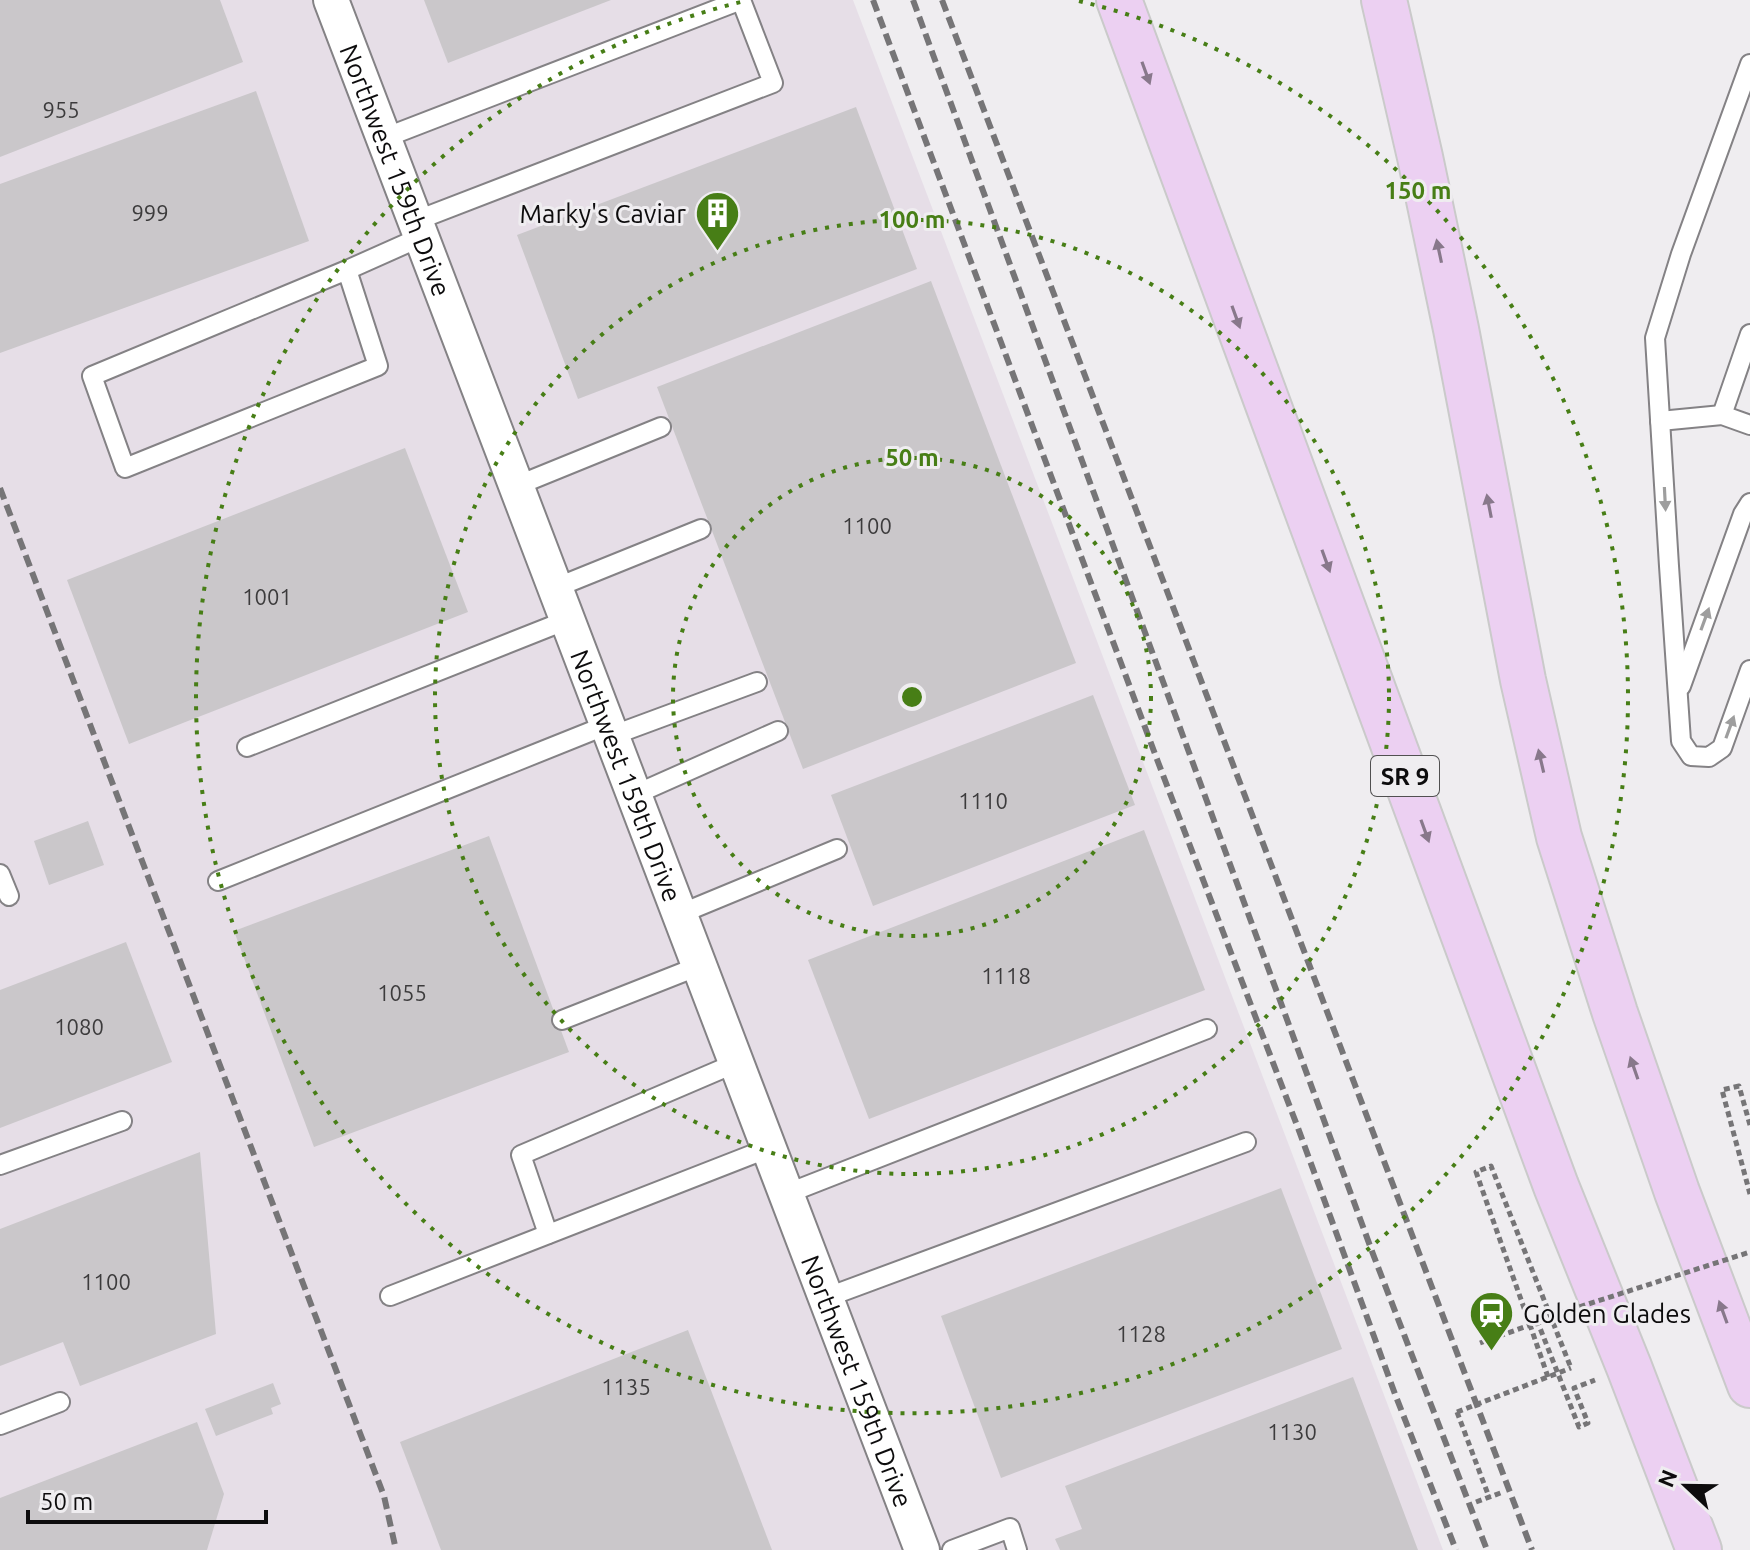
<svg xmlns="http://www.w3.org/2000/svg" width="1750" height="1550" font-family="Ubuntu,sans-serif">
  <rect width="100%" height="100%" fill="#efedf0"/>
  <path fill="#e6dee7" d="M 0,0 L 853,0 L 1443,1550 L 0,1550 Z"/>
  <g fill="#cac7ca">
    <path d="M 0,0 L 220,0 L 243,62 L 0,157 Z"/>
    <path d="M 424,0 L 611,0 L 448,63 Z"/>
    <path d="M 256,91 L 309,241 L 0,353 L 0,184 Z"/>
    <path d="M 856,107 L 917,269 L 578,399 L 517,235 Z"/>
    <path d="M 931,281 L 1076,663 L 803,769 L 657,387 Z"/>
    <path d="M 405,448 L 468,612 L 129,744 L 67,580 Z"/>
    <path d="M 1093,695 L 1135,805 L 873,906 L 831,795 Z"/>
    <path d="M 88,821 L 104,865 L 49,885 L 34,841 Z"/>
    <path d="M 1144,830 L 1205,990 L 869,1119 L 808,960 Z"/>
    <path d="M 489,836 L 569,1052 L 314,1147 L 234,931 Z"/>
    <path d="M 126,942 L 172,1062 L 0,1128 L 0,990 Z"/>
    <path d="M 200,1152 L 216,1334 L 80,1386 L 63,1342 L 0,1366 L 0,1229 Z"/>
    <path d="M 1281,1188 L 1342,1349 L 1001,1478 L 941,1316 Z"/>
    <path d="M 688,1330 L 772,1550 L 441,1550 L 400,1442 Z"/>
    <path d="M 1353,1377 L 1418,1550 L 1060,1550 L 1055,1539 L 1082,1529 L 1065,1486 Z"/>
    <path d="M 273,1383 L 281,1404 L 271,1408 L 273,1414 L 216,1436 L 205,1409 Z"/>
    <path d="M 197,1422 L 224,1494 L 207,1550 L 0,1550 L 0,1498 Z"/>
  </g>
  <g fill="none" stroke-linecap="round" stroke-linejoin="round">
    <defs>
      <g id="service">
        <path d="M 1750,64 L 1681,254 L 1655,338 L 1669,566 L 1681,741 L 1691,756 L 1709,757 L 1722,748 L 1750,670"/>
        <path d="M 384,138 L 741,0"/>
        <path d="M 415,221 L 773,83 L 741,0"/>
        <path d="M 347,270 L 378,366 L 125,468 L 92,376 L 347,270 L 421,237"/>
        <path d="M 1722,415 L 1750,334"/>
        <path d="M 1660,421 L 1722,415 L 1750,425"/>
        <path d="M 516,486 L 661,427"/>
        <path d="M 555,588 L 701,529"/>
        <path d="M 1681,686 L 1743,514 L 1750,503"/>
        <path d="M 611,736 L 757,682"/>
        <path d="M 247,747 L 567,620"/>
        <path d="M 634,795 L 778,731"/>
        <path d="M 0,874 L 9,896"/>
        <path d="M 218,881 L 607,725"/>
        <path d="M 680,914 L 837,849"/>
        <path d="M 562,1020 L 699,966"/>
        <path d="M 0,1165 L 122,1121"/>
        <path d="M 786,1194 L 1207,1029"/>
        <path d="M 548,1234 L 521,1155 L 736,1063"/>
        <path d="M 390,1296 L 769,1148"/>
        <path d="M 825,1298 L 1246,1142"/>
        <path d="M 0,1425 L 60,1402"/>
        <path d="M 952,1550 L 1010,1528 L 1017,1550"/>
      </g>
      <g id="minor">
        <path id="s1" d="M 331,0 L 922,1550"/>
      </g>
      <g id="primary">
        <path d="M 1119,0 L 1556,1186 L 1629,1367 L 1699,1550"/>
        <path d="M 1384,0 L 1420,157 L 1456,329 L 1523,680 L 1559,837 L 1615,1013 L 1677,1192 L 1750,1385"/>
      </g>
    </defs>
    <use href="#service" stroke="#848285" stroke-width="22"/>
    <use href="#minor" stroke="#848285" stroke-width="38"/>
    <use href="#primary" stroke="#cacaca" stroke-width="48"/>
    <g stroke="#767577" stroke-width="5" stroke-dasharray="6 4" stroke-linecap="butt">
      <path d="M 1750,1125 L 1739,1086 L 1722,1090 L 1750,1194"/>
      <path d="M 1480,1343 L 1530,1325 L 1476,1172 L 1491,1166 L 1571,1368"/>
      <path d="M 1548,1377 L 1530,1325 L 1538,1323 L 1579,1427 L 1588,1423 L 1574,1388 L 1595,1380"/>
      <path d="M 1457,1412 L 1489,1497"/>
      <path d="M 1476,1502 L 1503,1492"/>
    </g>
    <use href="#service" stroke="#fff" stroke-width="18"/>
    <use href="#minor" stroke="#fff" stroke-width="34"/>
    <use href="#primary" stroke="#ecd0f2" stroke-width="44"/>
    <g stroke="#767577" stroke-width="6" stroke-dasharray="12 6" stroke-linecap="butt">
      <path d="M 873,0 L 1158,762 L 1298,1128 L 1395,1394 L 1456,1550"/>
      <path d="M 913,0 L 1373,1254 L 1487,1550"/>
      <path d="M 942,0 L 1532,1550"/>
      <path d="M 0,488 L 384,1496 L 396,1550"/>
    </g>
    <g stroke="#767577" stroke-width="5" stroke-dasharray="6 4" stroke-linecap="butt">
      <path d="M 1551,1316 L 1750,1252"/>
      <path d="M 1457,1412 L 1571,1368"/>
    </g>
  </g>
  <defs><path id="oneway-solid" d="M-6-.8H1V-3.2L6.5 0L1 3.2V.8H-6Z" transform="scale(2)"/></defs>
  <g fill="#88788b">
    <use href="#oneway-solid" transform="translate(1146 73) rotate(70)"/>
    <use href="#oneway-solid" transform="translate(1439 251) rotate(-102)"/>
    <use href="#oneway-solid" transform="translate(1236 317) rotate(70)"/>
    <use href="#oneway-solid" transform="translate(1489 506) rotate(-101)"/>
    <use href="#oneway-solid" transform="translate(1326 561) rotate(70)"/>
    <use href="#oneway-solid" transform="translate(1541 761) rotate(-103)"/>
    <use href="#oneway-solid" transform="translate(1425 831) rotate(70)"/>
    <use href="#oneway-solid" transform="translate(1634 1068) rotate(-109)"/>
    <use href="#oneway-solid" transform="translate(1723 1312) rotate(-110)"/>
  </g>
  <g fill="#9e9e9e">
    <use href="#oneway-solid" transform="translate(1665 499) rotate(87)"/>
    <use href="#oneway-solid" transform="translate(1705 619) rotate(-70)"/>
    <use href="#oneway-solid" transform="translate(1730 727) rotate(-70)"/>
  </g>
  <g fill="none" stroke="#477e16" stroke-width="4" stroke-dasharray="4 8">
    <circle cx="912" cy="697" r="239"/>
    <circle cx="912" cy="697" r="477"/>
    <path d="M1079 1A716 716 0 1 1 745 1"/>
  </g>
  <defs>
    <symbol id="building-pin" viewBox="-11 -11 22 30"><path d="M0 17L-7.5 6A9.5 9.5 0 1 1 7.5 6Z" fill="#477e16" stroke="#efedf0"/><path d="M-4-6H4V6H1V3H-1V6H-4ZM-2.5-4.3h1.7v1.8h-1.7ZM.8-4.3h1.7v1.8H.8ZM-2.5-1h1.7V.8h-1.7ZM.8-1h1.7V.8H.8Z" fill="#fff"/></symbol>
    <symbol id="station-pin" viewBox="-11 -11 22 30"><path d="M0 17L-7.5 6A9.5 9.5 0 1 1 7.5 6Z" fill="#477e16" stroke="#efedf0"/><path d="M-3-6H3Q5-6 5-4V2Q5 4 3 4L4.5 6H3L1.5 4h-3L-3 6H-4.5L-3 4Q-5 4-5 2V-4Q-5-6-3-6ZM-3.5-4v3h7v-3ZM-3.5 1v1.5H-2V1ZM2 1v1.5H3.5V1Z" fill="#fff"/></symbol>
  </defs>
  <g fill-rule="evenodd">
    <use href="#building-pin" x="692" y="188" width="51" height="69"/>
    <use href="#station-pin" x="1466" y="1288" width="51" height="69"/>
  </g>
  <g text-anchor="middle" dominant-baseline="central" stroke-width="6" stroke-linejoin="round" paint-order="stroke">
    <g font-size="22" fill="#3c3b3c">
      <text x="61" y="109">955</text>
      <text x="150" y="212">999</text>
      <text x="867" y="525">1100</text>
      <text x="267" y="596">1001</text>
      <text x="983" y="800">1110</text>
      <text x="1006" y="975">1118</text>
      <text x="402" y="992">1055</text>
      <text x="79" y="1026">1080</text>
      <text x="106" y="1281">1100</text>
      <text x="1141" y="1333">1128</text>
      <text x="626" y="1386">1135</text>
      <text x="1292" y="1431">1130</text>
    </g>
    <rect fill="#efedf0" stroke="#515051" stroke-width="2" x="1371" y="756" width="68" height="40" rx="6"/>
    <g font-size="24" font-weight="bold" fill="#0d0c0d">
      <text x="1405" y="776">SR 9</text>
    </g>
    <g font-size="26" fill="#0d0c0d" stroke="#efedf0">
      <text stroke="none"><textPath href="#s1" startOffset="182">Northwest 159th Drive</textPath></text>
      <text stroke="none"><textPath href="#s1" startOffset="830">Northwest 159th Drive</textPath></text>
      <text stroke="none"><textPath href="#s1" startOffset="1478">Northwest 159th Drive</textPath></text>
    </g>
    <g font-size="26" fill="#0d0c0d" stroke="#efedf0" text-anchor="end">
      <text x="686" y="213">Marky's Caviar</text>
      <text x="1523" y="1313" text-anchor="start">Golden Glades</text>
    </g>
  </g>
  <circle cx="912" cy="697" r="12" fill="#477e16" stroke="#efedf0" stroke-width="4"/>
  <g font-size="24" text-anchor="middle" font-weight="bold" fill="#477e16" stroke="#efedf0" stroke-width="6" stroke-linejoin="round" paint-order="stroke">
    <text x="1418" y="199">150 m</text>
    <text x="912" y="228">100 m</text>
    <text x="912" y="466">50 m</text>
  </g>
  <g transform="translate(1686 1486) rotate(292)" stroke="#efedf0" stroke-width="6" paint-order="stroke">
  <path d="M0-6L14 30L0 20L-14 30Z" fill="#0d0c0d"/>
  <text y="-12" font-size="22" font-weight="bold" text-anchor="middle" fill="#0d0c0d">N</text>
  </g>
  <path d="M28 1510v12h238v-12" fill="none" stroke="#0d0c0d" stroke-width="4"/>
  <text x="40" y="1510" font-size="24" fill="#0d0c0d" stroke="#efedf0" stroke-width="6" paint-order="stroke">50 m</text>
</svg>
